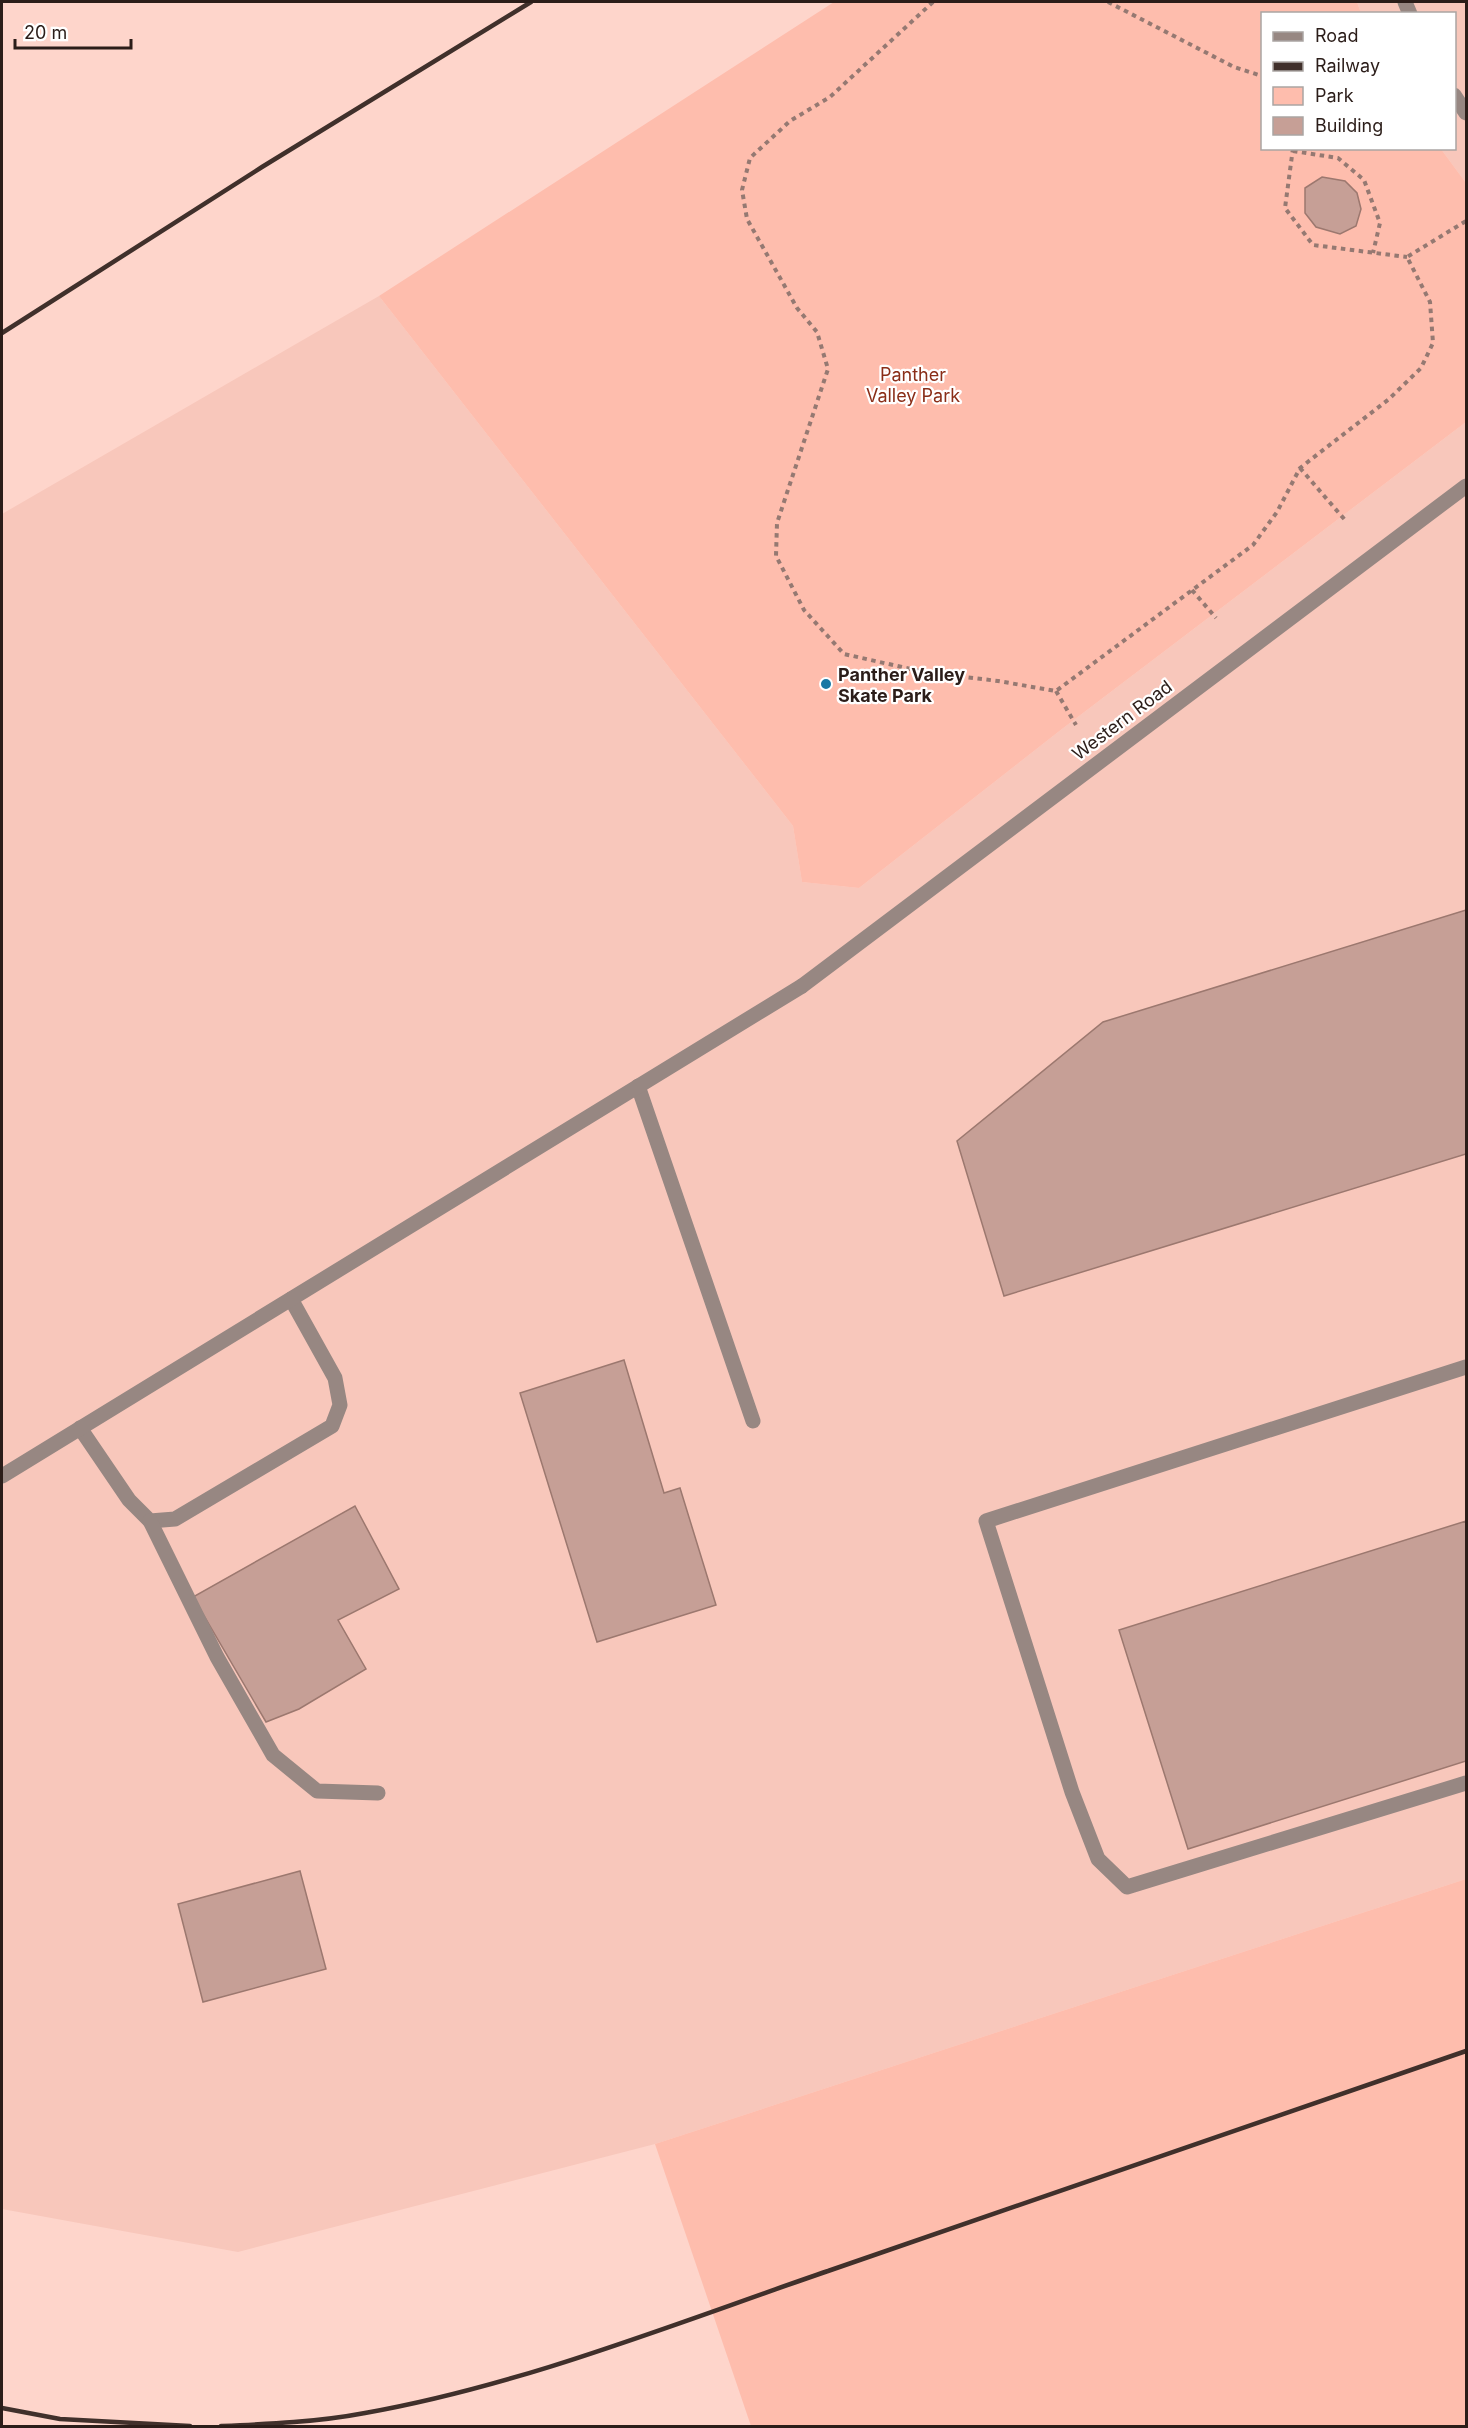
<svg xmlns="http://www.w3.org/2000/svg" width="1468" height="2428" font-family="Inter,sans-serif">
  <rect width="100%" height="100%" fill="#fed5cb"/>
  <g fill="#f8c7bb">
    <path d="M 1357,2 L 1466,2 L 1466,183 L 1441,149 L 1454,148 L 1454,14 L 1361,13 Z"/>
    <path d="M 379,296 L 793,826 L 802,882 L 859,888 L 1062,729 L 1466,422 L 1466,1879 L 655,2144 L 238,2252 L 2,2209 L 2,514 Z"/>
  </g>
  <g fill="#febdad">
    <path d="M 834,2 L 1357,2 L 1361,13 L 1262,14 L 1262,148 L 1441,149 L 1466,183 L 1466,422 L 1062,729 L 859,888 L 802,882 L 793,826 L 379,296 Z"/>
    <path d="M 1466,1879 L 1466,2426 L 751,2426 L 655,2144 Z"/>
  </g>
  <g fill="#c69f96" stroke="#9c786f" stroke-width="1.5">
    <path d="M 1322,177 L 1345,181 L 1357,193 L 1361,209 L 1356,226 L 1340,234 L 1316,227 L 1305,213 L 1305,188 Z"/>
    <path d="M 1466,910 L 1466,1154 L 1004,1296 L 957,1141 L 1103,1022 Z"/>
    <path d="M 624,1360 L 664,1493 L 680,1488 L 716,1605 L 597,1642 L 520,1393 Z"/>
    <path d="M 355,1506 L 399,1589 L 338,1620 L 366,1669 L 299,1709 L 266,1722 L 193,1597 Z"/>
    <path d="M 1466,1521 L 1466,1761 L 1188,1849 L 1119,1630 Z"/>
    <path d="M 300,1871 L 326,1969 L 203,2002 L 178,1904 Z"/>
  </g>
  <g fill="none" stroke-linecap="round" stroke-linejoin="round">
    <g stroke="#957972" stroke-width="4" stroke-dasharray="4.5 4.5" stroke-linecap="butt">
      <path d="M 933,2 L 830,97 L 790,121 L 750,158 L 742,190 L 747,219 L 797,308 L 817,332 L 828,369 L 777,523 L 776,556 L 804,610 L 844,654 L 924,672 L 998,681 L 1056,691 L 1253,545 L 1277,512 L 1300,468 L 1389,399 L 1421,368 L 1433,343 L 1430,302 L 1407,257 L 1466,221"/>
      <path d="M 1108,2 L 1234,67 L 1262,76"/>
      <path d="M 1293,148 L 1285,208 L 1313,245 L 1407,257"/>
      <path d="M 1293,151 L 1338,158 L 1364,180 L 1380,223 L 1373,253"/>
      <path d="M 1300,468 L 1345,520"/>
      <path d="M 1192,590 L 1216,618"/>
      <path d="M 1056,691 L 1076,725"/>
    </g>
    <g stroke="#978782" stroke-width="15">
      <path d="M 638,1086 L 753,1421"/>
      <path d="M 1466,1367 L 986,1521 L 1072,1792 L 1098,1859 L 1127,1887 L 1466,1783"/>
      <path d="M 80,1428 L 129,1500 L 150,1521 L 175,1519 L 332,1426 L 340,1405 L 335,1378 L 291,1299"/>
      <path d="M 2,1476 L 802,986"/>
      <path d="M 150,1521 L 217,1657 L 273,1755 L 317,1791 L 378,1793"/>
    </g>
    <g stroke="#978782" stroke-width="15">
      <path d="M 1405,2 L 1410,14"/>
      <path d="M 1454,95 L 1466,113"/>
      <path d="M 802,986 L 1466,486"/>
    </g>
    <g stroke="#40302b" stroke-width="4.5">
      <path d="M 2,333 L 262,167 L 531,2"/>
      <path d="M 2,2408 L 60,2419 L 190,2426"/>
      <path d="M 221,2426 C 269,2424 318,2422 365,2413 C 523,2385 676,2323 828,2271 C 1041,2198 1254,2125 1466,2051"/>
    </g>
  </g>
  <circle fill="#1878a5" stroke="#fff" stroke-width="2" cx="826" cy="684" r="6"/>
  <g text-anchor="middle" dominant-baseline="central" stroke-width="4.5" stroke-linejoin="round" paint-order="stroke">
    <g font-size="18" fill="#8a2e18" stroke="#fff">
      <text x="913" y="374">Panther<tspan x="913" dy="21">Valley Park</tspan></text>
    </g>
    <g font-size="18" font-weight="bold" fill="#2b1d19" stroke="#fff" text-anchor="start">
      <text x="838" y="674">Panther Valley<tspan x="838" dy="21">Skate Park</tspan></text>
    </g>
    <g font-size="18" fill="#2b1d19" stroke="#fff">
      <text transform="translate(1122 720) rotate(-37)">Western Road</text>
    </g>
  </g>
  <rect width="1468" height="2428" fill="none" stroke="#2b1d19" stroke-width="6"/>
  <rect x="1261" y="12" width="195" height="138" fill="#ffffff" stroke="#aaa5a3" stroke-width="1.5"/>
  <rect x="1273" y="32" width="30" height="9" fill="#978782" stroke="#aaa5a3" stroke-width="1.5"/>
  <text x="1315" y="42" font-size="18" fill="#2b1d19">Road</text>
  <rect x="1273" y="62" width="30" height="9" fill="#40302b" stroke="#aaa5a3" stroke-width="1.5"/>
  <text x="1315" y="72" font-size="18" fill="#2b1d19">Railway</text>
  <rect x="1273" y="87" width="30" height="18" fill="#febdad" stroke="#aaa5a3" stroke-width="1.5"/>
  <text x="1315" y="102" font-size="18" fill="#2b1d19">Park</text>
  <rect x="1273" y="117" width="30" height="18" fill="#c69f96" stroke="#aaa5a3" stroke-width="1.5"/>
  <text x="1315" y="132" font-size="18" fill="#2b1d19">Building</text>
  <path d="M15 39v9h116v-9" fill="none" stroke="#2b1d19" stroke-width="3"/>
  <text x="24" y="39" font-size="18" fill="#2b1d19" stroke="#ffffff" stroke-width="4.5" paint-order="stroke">20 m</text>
</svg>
